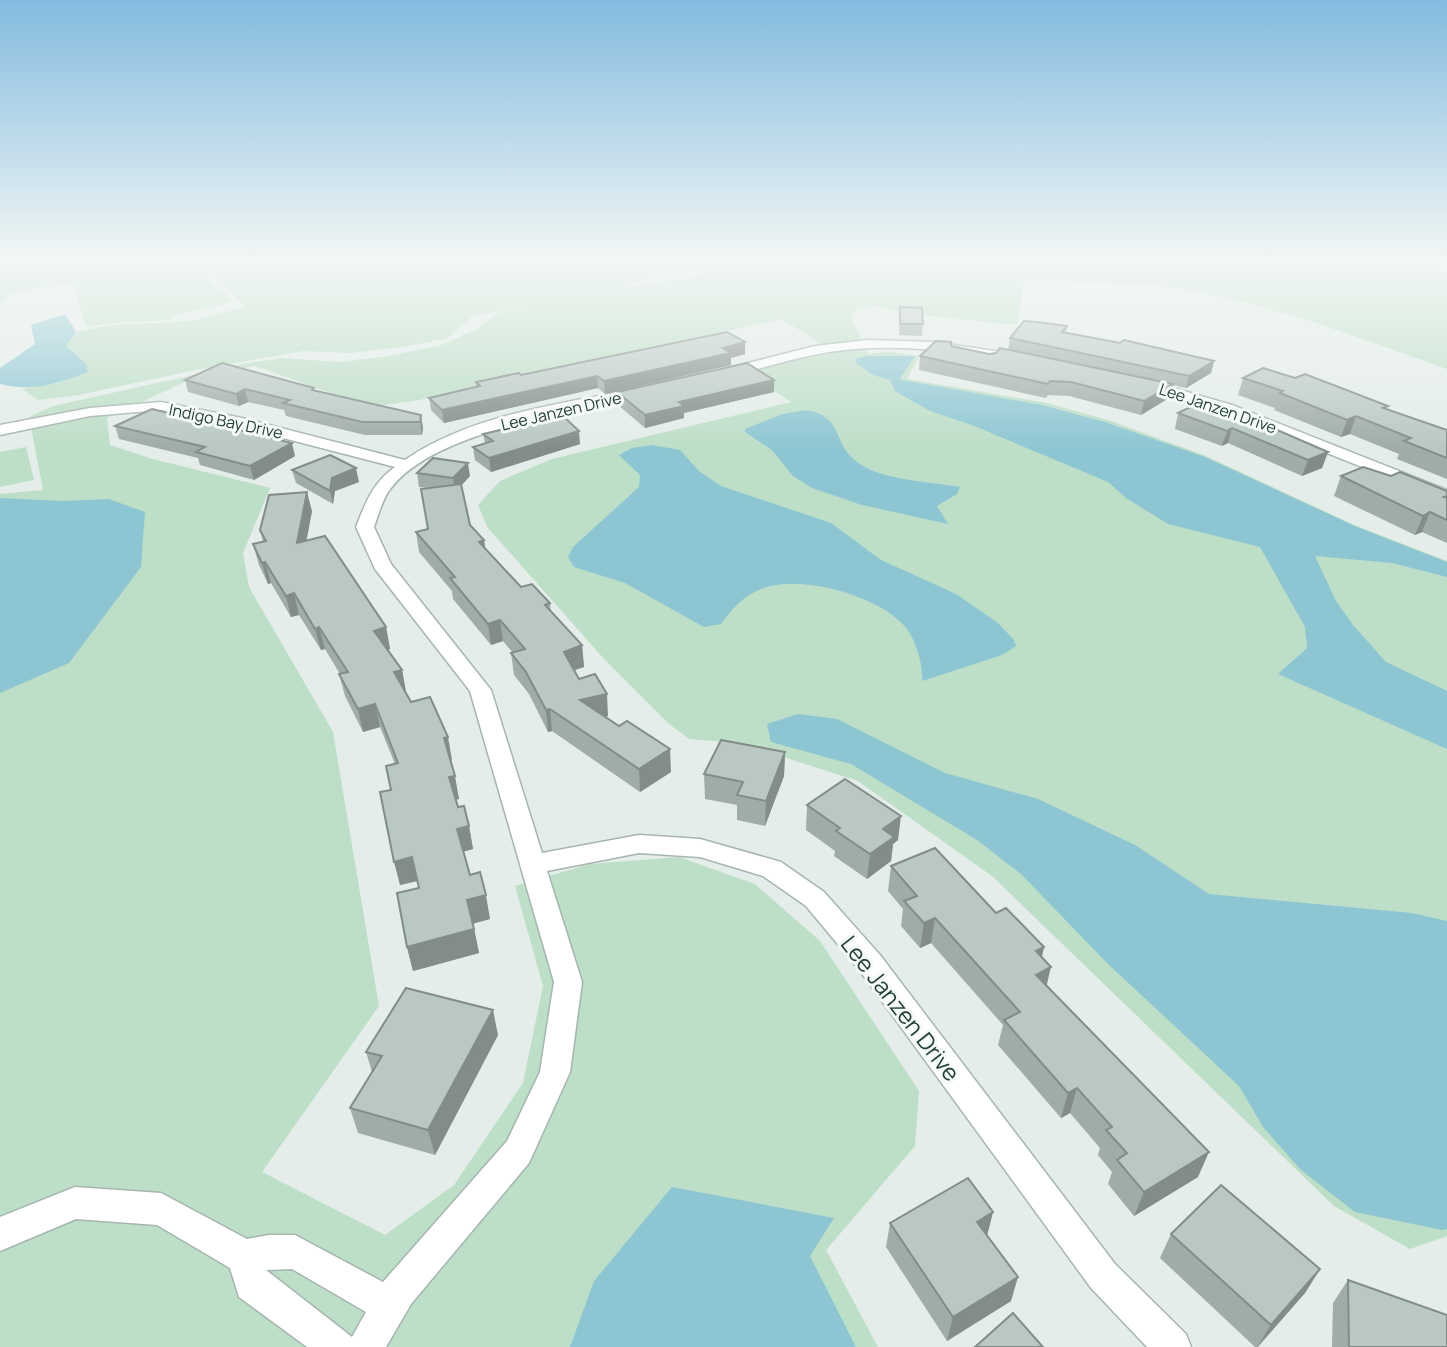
<svg xmlns="http://www.w3.org/2000/svg" width="1447" height="1347" font-family="Manrope,sans-serif">
  <rect width="100%" height="100%" fill="#e4ede9"/>
  <g fill="#bddec7">
    <path d="M 0,261 L 203,261 L 209,279 L 234,302 L 172,316 L 171,320 L 114,323 L 86,327 L 73,283 L 12,293 L 0,304 Z"/>
    <path d="M 209,261 L 683,261 L 622,289 L 763,261 L 1425,261 L 1447,272 L 1447,369 C 1354,336 1257,298 1158,286 C 1114,281 1068,284 1024,279 L 1017,325 L 908,314 L 874,306 L 858,309 L 851,317 L 868,354 L 889,352 L 919,356 L 907,379 L 1047,403 L 1108,420 L 1206,456 L 1354,525 L 1447,561 L 1447,1236 L 1410,1249 L 1334,1206 L 992,876 L 858,781 L 740,743 L 689,739 L 668,723 L 605,660 L 488,528 L 478,505 L 500,481 L 552,459 L 791,402 L 747,372 L 828,353 C 815,336 800,331 781,319 L 419,400 L 383,405 L 344,398 L 255,366 L 191,379 L 107,418 L 110,445 L 149,458 L 270,488 L 243,553 L 249,587 L 333,732 L 379,1006 L 262,1172 L 385,1235 L 454,1185 L 523,1083 L 543,986 L 515,886 L 590,864 L 679,857 L 755,884 L 820,941 L 919,1091 L 915,1146 L 826,1250 L 878,1347 L 0,1347 L 0,494 L 43,490 L 29,417 L 53,406 L 243,364 L 282,358 L 339,362 L 382,357 L 439,346 L 475,330 L 499,312 L 548,303 L 472,316 L 448,338 L 409,346 L 351,353 L 303,351 L 205,368 L 79,395 L 38,400 L 22,389 L 58,383 L 86,364 L 66,346 L 76,332 L 113,325 L 191,321 L 245,307 L 215,278 Z"/>
    <path d="M 690,261 L 753,261 L 638,283 Z"/>
    <path d="M 26,447 L 34,480 L 0,487 L 0,452 Z"/>
  </g>
  <g fill="#8dc6d2">
    <path d="M 65,314 L 76,332 L 66,346 L 86,364 L 88,372 C 56,384 34,392 0,384 L 0,368 L 35,344 L 31,325 Z"/>
    <path d="M 868,356 L 915,356 L 900,378 L 902,380 L 1042,405 L 1105,422 L 1205,457 L 1357,527 L 1447,562 L 1447,577 L 1392,563 L 1315,556 L 1336,601 L 1353,625 L 1386,662 L 1447,691 L 1447,749 L 1278,674 L 1307,648 L 1305,627 L 1260,547 L 1168,524 L 1126,498 L 1108,482 L 972,425 L 930,411 L 895,391 L 890,380 L 873,375 L 855,362 L 857,358 Z"/>
    <path d="M 806,410 C 846,417 830,444 860,464 C 883,480 932,482 960,487 L 957,494 L 937,506 L 948,524 L 862,505 L 812,488 L 793,476 L 772,450 L 745,432 L 745,429 L 783,414 Z"/>
    <path d="M 652,445 L 680,450 L 699,471 L 721,486 L 831,523 L 881,560 L 956,594 L 998,623 L 1014,640 L 1016,646 L 1002,655 L 922,681 C 923,665 917,643 907,629 C 882,596 799,573 761,589 C 743,596 732,609 721,624 L 704,627 L 625,583 L 574,567 L 568,557 L 573,547 L 639,487 L 640,475 L 619,455 L 632,448 Z"/>
    <path d="M 0,498 L 62,501 L 109,499 L 145,512 L 141,567 L 69,663 L 0,693 Z"/>
    <path d="M 798,714 L 837,719 L 945,773 L 1038,799 L 1135,845 L 1209,894 L 1412,913 L 1447,921 L 1447,1229 L 1442,1230 L 1355,1212 L 1301,1170 L 1263,1127 L 1239,1086 L 1108,964 L 1021,874 L 977,840 L 851,764 L 771,742 L 767,724 Z"/>
    <path d="M 672,1187 L 834,1218 L 810,1256 L 856,1347 L 570,1347 L 594,1281 Z"/>
  </g>
  <g fill="none" stroke-linecap="round" stroke-linejoin="round">
    <defs>
      <g id="minor">
        <path d="M 868,340 L 934,342 L 1021,355 L 1028,359 L 1021,363 C 958,351 894,342 829,352 C 794,358 760,369 725,377 L 718,373 L 720,370 L 815,346 Z"/>
        <path d="M 1146,380 L 1232,405 L 1447,490 L 1447,501 L 1222,411 L 1141,387 L 1141,381 Z"/>
        <path d="M 646,387 L 651,388 L 651,394 C 582,411 436,429 391,488 C 382,499 379,514 374,527 L 391,564 L 491,690 L 542,853 L 639,835 L 700,839 L 781,862 L 824,892 L 880,955 L 1115,1264 L 1186,1334 L 1191,1347 L 1147,1347 L 1091,1288 L 860,971 L 806,906 L 763,876 L 700,857 L 639,853 L 547,871 L 582,982 L 570,1072 L 529,1163 L 411,1304 L 386,1347 L 307,1347 L 239,1297 L 230,1268 L 157,1225 L 76,1219 L 0,1251 L 0,1217 L 75,1187 L 161,1193 L 247,1239 L 269,1235 L 295,1235 L 383,1282 L 507,1141 L 540,1072 L 554,982 L 470,691 L 375,569 L 356,527 C 365,504 373,482 395,467 L 241,427 L 161,410 L 90,416 L 0,435 L 0,425 L 90,408 L 161,402 L 242,418 L 405,460 C 473,413 567,403 646,387 ZM 292,1269 L 366,1312 L 352,1337 L 266,1270 Z"/>
      </g>
    </defs>
    <use href="#minor" stroke="#a6b5b0" stroke-width="3"/>
    <use href="#minor" fill="#fff" fill-rule="evenodd"/>
  </g>
  <g fill="#9faca7">
    <path d="M 900,307 L 923,324 L 922,336 L 899,335 Z"/>
    <path d="M 1067,326 L 1066,333 L 1214,361 L 1211,373 L 1186,388 L 1172,385 L 1169,398 L 1141,415 L 1069,396 L 1048,395 L 1046,398 L 919,370 L 920,356 L 951,346 L 989,354 L 996,353 L 1008,350 L 1010,338 Z"/>
    <path d="M 745,342 L 745,354 L 731,358 L 731,365 L 605,394 L 598,388 L 444,423 L 431,410 L 429,398 L 476,387 L 476,382 Z"/>
    <path d="M 1243,378 L 1387,409 L 1447,430 L 1447,479 L 1397,459 L 1399,454 L 1350,434 L 1341,437 L 1274,410 L 1275,408 L 1238,395 Z"/>
    <path d="M 185,380 L 315,391 L 421,415 L 423,428 L 422,435 L 365,435 L 286,416 L 284,410 L 248,402 L 239,406 L 188,392 Z"/>
    <path d="M 774,380 L 774,392 L 684,413 L 684,418 L 645,428 L 618,405 L 617,392 Z"/>
    <path d="M 1178,413 L 1328,452 L 1322,468 L 1302,476 L 1228,443 L 1222,446 L 1175,429 Z"/>
    <path d="M 115,426 L 295,456 L 254,480 L 200,465 L 198,458 L 119,439 Z"/>
    <path d="M 483,434 L 580,444 L 491,472 L 475,460 L 473,447 L 485,443 Z"/>
    <path d="M 292,470 L 359,482 L 335,491 L 333,504 L 296,483 Z"/>
    <path d="M 417,473 L 470,476 L 461,486 L 470,525 L 484,540 L 485,549 L 521,587 L 550,603 L 551,611 L 582,645 L 584,667 L 574,670 L 579,679 L 608,716 L 605,717 L 671,772 L 640,792 L 552,731 L 548,732 L 529,694 L 514,675 L 511,653 L 513,653 L 503,641 L 491,645 L 453,599 L 452,591 L 419,552 L 416,532 L 428,529 L 429,488 L 419,487 Z"/>
    <path d="M 1341,476 L 1391,476 L 1447,491 L 1447,543 L 1422,532 L 1415,535 L 1334,496 Z"/>
    <path d="M 312,511 L 306,541 L 386,627 L 390,649 L 388,650 L 402,670 L 406,692 L 411,702 L 452,760 L 450,760 L 459,799 L 455,800 L 458,807 L 469,826 L 473,849 L 463,852 L 470,875 L 490,919 L 473,923 L 479,953 L 413,971 L 407,947 L 419,888 L 417,881 L 400,885 L 391,790 L 395,764 L 380,727 L 363,732 L 345,696 L 339,674 L 340,674 L 325,649 L 321,650 L 299,615 L 291,617 L 271,583 L 268,584 L 259,565 L 253,544 L 263,542 L 260,530 Z"/>
    <path d="M 785,752 L 784,776 L 765,826 L 737,820 L 737,805 L 705,799 L 704,774 Z"/>
    <path d="M 807,805 L 898,840 L 893,844 L 891,861 L 867,879 L 834,856 L 835,851 L 806,830 Z"/>
    <path d="M 891,866 L 996,913 L 1044,947 L 1042,957 L 1047,985 L 1198,1177 L 1134,1216 L 1108,1184 L 1112,1172 L 1098,1155 L 1100,1148 L 1070,1113 L 1061,1118 L 998,1045 L 1003,1025 L 931,943 L 920,948 L 901,926 L 903,909 L 888,891 Z"/>
    <path d="M 498,1035 L 435,1155 L 358,1133 L 350,1108 L 372,1072 L 366,1052 Z"/>
    <path d="M 993,1212 L 987,1235 L 1011,1301 L 947,1341 L 886,1247 L 890,1223 Z"/>
    <path d="M 1171,1234 L 1320,1269 L 1305,1293 L 1258,1347 L 1255,1347 L 1160,1258 Z"/>
    <path d="M 1348,1280 L 1447,1347 L 1332,1347 L 1333,1303 Z"/>
  </g>
  <g fill="#828c88">
    <path d="M 745,342 L 745,354 L 731,358 L 731,365 L 605,394 L 604,381 Z"/>
    <path d="M 1214,361 L 1211,373 L 1186,388 L 1189,376 Z"/>
    <path d="M 597,376 L 598,388 L 444,423 L 442,410 Z"/>
    <path d="M 774,380 L 774,392 L 684,413 L 684,418 L 645,428 L 645,415 L 679,402 Z"/>
    <path d="M 1173,384 L 1169,398 L 1141,415 L 1144,401 Z"/>
    <path d="M 245,389 L 248,402 L 239,406 L 236,394 Z"/>
    <path d="M 421,415 L 423,428 L 422,435 L 420,422 Z"/>
    <path d="M 1356,416 L 1350,434 L 1341,437 L 1347,420 Z"/>
    <path d="M 1232,428 L 1228,443 L 1222,446 L 1227,431 Z"/>
    <path d="M 579,431 L 580,444 L 491,472 L 489,458 Z"/>
    <path d="M 292,443 L 295,456 L 254,480 L 250,466 Z"/>
    <path d="M 1328,452 L 1322,468 L 1302,476 L 1308,460 Z"/>
    <path d="M 468,463 L 470,476 L 455,492 L 453,478 Z"/>
    <path d="M 356,468 L 359,482 L 335,491 L 333,504 L 330,491 L 332,478 Z"/>
    <path d="M 307,492 L 312,511 L 302,564 L 297,543 Z"/>
    <path d="M 1430,512 L 1422,532 L 1415,535 L 1423,516 Z"/>
    <path d="M 484,540 L 487,560 L 479,542 Z"/>
    <path d="M 265,562 L 271,583 L 268,584 L 262,563 Z"/>
    <path d="M 294,593 L 299,615 L 291,617 L 286,596 Z"/>
    <path d="M 500,620 L 503,641 L 491,645 L 488,624 Z"/>
    <path d="M 319,627 L 325,649 L 321,650 L 315,629 Z"/>
    <path d="M 386,627 L 390,649 L 379,653 L 374,631 Z"/>
    <path d="M 582,645 L 584,667 L 566,673 L 564,652 Z"/>
    <path d="M 402,670 L 406,692 L 399,695 L 394,672 Z"/>
    <path d="M 607,694 L 608,716 L 583,723 L 580,700 Z"/>
    <path d="M 375,704 L 380,727 L 363,732 L 358,709 Z"/>
    <path d="M 550,709 L 552,731 L 548,732 L 546,710 Z"/>
    <path d="M 448,737 L 452,760 L 448,761 L 444,738 Z"/>
    <path d="M 670,749 L 671,772 L 640,792 L 639,769 Z"/>
    <path d="M 785,752 L 784,776 L 765,826 L 766,801 Z"/>
    <path d="M 455,776 L 459,799 L 453,800 L 449,777 Z"/>
    <path d="M 901,816 L 898,840 L 893,844 L 891,861 L 867,879 L 870,854 L 883,829 Z"/>
    <path d="M 469,826 L 473,849 L 461,852 L 457,829 Z"/>
    <path d="M 412,857 L 417,881 L 400,885 L 394,862 Z"/>
    <path d="M 486,895 L 490,919 L 472,924 L 467,900 Z"/>
    <path d="M 935,918 L 931,943 L 920,948 L 924,923 Z"/>
    <path d="M 474,929 L 479,953 L 413,971 L 407,947 Z"/>
    <path d="M 1044,947 L 1038,972 L 1036,951 Z"/>
    <path d="M 1051,967 L 1045,992 L 1036,975 Z"/>
    <path d="M 493,1010 L 498,1035 L 435,1155 L 428,1130 Z"/>
    <path d="M 1077,1088 L 1070,1113 L 1061,1118 L 1068,1093 Z"/>
    <path d="M 1209,1152 L 1198,1177 L 1134,1216 L 1144,1192 Z"/>
    <path d="M 993,1212 L 987,1236 L 977,1222 Z"/>
    <path d="M 1320,1269 L 1305,1293 L 1257,1347 L 1271,1325 Z"/>
    <path d="M 1018,1277 L 1011,1301 L 947,1341 L 953,1317 Z"/>
  </g>
  <g fill="#b9c8c2" stroke="#828c88" stroke-width="2">
    <path d="M 900,307 L 922,308 L 923,324 L 900,324 Z"/>
    <path d="M 1024,321 L 1037,322 L 1067,326 L 1062,332 L 1120,343 L 1124,340 L 1214,361 L 1189,376 L 1010,338 Z"/>
    <path d="M 727,332 L 745,342 L 723,348 L 731,353 L 604,381 L 597,376 L 442,410 L 429,398 L 480,386 L 476,382 L 519,373 L 521,375 Z"/>
    <path d="M 936,341 L 951,342 L 951,346 L 989,354 L 996,353 L 1000,348 L 1173,384 L 1144,401 L 1071,382 L 1050,381 L 1048,384 L 920,356 Z"/>
    <path d="M 222,363 L 314,388 L 312,390 L 421,415 L 420,422 L 362,422 L 283,403 L 290,400 L 245,389 L 236,394 L 185,380 Z"/>
    <path d="M 747,363 L 774,380 L 679,402 L 684,406 L 645,415 L 617,392 Z"/>
    <path d="M 1263,368 L 1295,378 L 1305,374 L 1388,406 L 1383,408 L 1447,430 L 1447,458 L 1404,441 L 1411,438 L 1356,416 L 1347,420 L 1280,393 L 1283,391 L 1243,378 Z"/>
    <path d="M 1203,401 L 1245,416 L 1328,452 L 1308,460 L 1232,428 L 1227,431 L 1178,413 Z"/>
    <path d="M 152,409 L 292,443 L 250,466 L 196,452 L 205,447 L 115,426 Z"/>
    <path d="M 563,416 L 579,431 L 489,458 L 473,447 L 493,441 L 483,434 Z"/>
    <path d="M 330,455 L 356,468 L 332,478 L 330,491 L 292,470 Z"/>
    <path d="M 433,458 L 468,463 L 453,478 L 417,473 Z"/>
    <path d="M 1363,467 L 1391,476 L 1400,472 L 1447,491 L 1447,496 L 1444,497 L 1447,498 L 1447,520 L 1430,512 L 1423,516 L 1341,476 Z"/>
    <path d="M 461,484 L 470,525 L 484,540 L 479,542 L 521,587 L 532,584 L 550,603 L 545,605 L 582,645 L 564,652 L 579,679 L 595,674 L 607,694 L 580,700 L 619,726 L 627,721 L 670,749 L 639,769 L 550,709 L 546,710 L 526,672 L 511,653 L 525,649 L 500,620 L 488,624 L 450,578 L 455,577 L 416,532 L 428,529 L 421,489 Z"/>
    <path d="M 307,492 L 297,543 L 325,536 L 386,627 L 374,631 L 402,670 L 394,672 L 411,702 L 430,697 L 448,737 L 444,738 L 455,776 L 449,777 L 458,807 L 464,806 L 469,826 L 457,829 L 470,875 L 480,872 L 486,895 L 467,900 L 474,929 L 407,947 L 397,893 L 419,888 L 412,857 L 394,862 L 380,792 L 391,790 L 386,766 L 398,763 L 375,704 L 358,709 L 339,674 L 348,672 L 319,627 L 315,629 L 294,593 L 286,596 L 265,562 L 262,563 L 253,544 L 266,541 L 260,530 L 269,495 Z"/>
    <path d="M 721,740 L 785,752 L 766,801 L 737,795 L 743,782 L 704,774 Z"/>
    <path d="M 845,779 L 901,816 L 883,829 L 894,837 L 870,854 L 836,831 L 840,828 L 807,805 Z"/>
    <path d="M 935,848 L 996,913 L 1006,908 L 1044,947 L 1036,951 L 1051,967 L 1036,975 L 1209,1152 L 1144,1192 L 1117,1160 L 1127,1153 L 1106,1130 L 1112,1127 L 1077,1088 L 1068,1093 L 1004,1020 L 1020,1012 L 935,918 L 924,923 L 904,901 L 917,896 L 891,866 Z"/>
    <path d="M 406,988 L 493,1010 L 428,1130 L 350,1108 L 382,1056 L 366,1052 Z"/>
    <path d="M 968,1178 L 993,1212 L 977,1222 L 1018,1277 L 953,1317 L 890,1223 Z"/>
    <path d="M 1221,1185 L 1320,1269 L 1271,1325 L 1171,1234 Z"/>
    <path d="M 1348,1280 L 1447,1315 L 1447,1347 L 1349,1347 Z"/>
    <path d="M 1013,1313 L 1043,1347 L 975,1347 Z"/>
  </g>
  <linearGradient id="sky" x2="0" y2="1"><stop stop-color="#83bbdf"/><stop offset="0.58" stop-color="#f3f7f5"/><stop offset="1" stop-color="#f3f7f5" stop-opacity="0"/></linearGradient>
  <rect width="1447" height="450" fill="url(#sky)"/>
  <g text-anchor="middle" dominant-baseline="central" stroke-width="6" stroke-linejoin="round" paint-order="stroke">
    <g font-size="16" fill="#233f38" stroke="#f5faf7">
      <text transform="translate(1218 408) rotate(19)">Lee Janzen Drive</text>
      <text transform="translate(561 411) rotate(-13)">Lee Janzen Drive</text>
      <text transform="translate(226 421) rotate(12)">Indigo Bay Drive</text>
    </g>
    <g font-size="23" fill="#233f38" stroke="#f5faf7">
      <text transform="translate(901 1008) rotate(52)">Lee Janzen Drive</text>
    </g>
  </g>
</svg>
